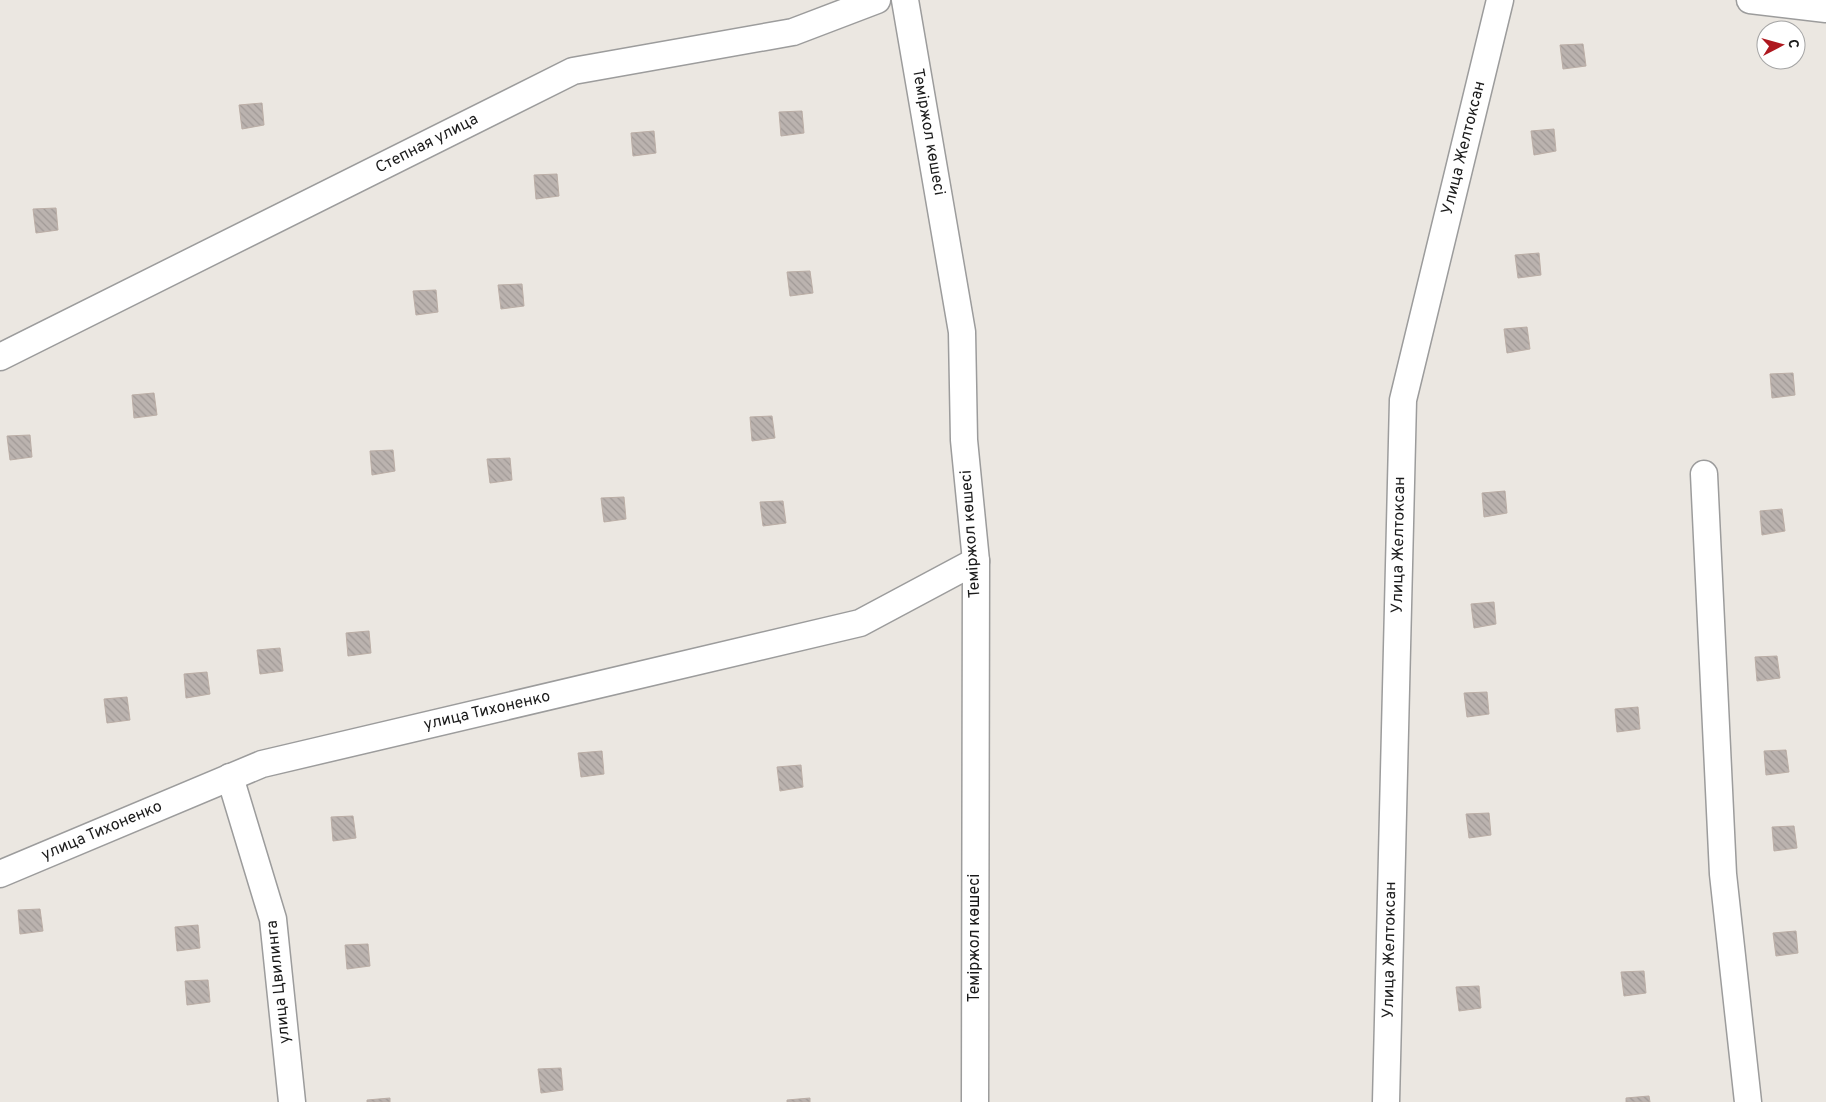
<svg xmlns="http://www.w3.org/2000/svg" width="1826" height="1102" font-family="Overpass,sans-serif">
  <defs>
    <pattern id="building-back-hatch" width="6" height="6" patternUnits="userSpaceOnUse" patternTransform="scale(1.25)"><rect width="6" height="6" fill="#bbb3af"/><path d="M-1 5l2 2M0 0l6 6M5-1l2 2" fill="none" stroke="#a09996"/></pattern>
  </defs>
  <rect width="100%" height="100%" fill="#ebe7e1"/>
  <g fill="url(#building-back-hatch)" stroke="#bbaea6">
    <path d="M 1583,44 L 1586,66 L 1563,69 L 1560,45 Z"/>
    <path d="M 262,103 L 264,125 L 242,129 L 239,105 Z"/>
    <path d="M 802,111 L 804,133 L 781,136 L 779,112 Z"/>
    <path d="M 1554,129 L 1556,151 L 1534,155 L 1531,131 Z"/>
    <path d="M 654,131 L 656,153 L 633,156 L 631,133 Z"/>
    <path d="M 557,174 L 559,196 L 536,199 L 534,175 Z"/>
    <path d="M 56,208 L 58,230 L 36,233 L 33,209 Z"/>
    <path d="M 1539,253 L 1541,275 L 1518,278 L 1515,255 Z"/>
    <path d="M 810,271 L 813,293 L 790,296 L 787,272 Z"/>
    <path d="M 522,284 L 524,306 L 501,309 L 498,285 Z"/>
    <path d="M 436,290 L 438,312 L 416,315 L 413,291 Z"/>
    <path d="M 1527,327 L 1530,349 L 1507,353 L 1504,329 Z"/>
    <path d="M 1793,373 L 1795,395 L 1772,398 L 1770,374 Z"/>
    <path d="M 154,393 L 157,415 L 134,418 L 132,395 Z"/>
    <path d="M 772,416 L 775,438 L 752,441 L 750,417 Z"/>
    <path d="M 30,435 L 32,457 L 10,460 L 7,436 Z"/>
    <path d="M 393,450 L 395,471 L 372,475 L 370,451 Z"/>
    <path d="M 510,458 L 512,480 L 490,483 L 487,459 Z"/>
    <path d="M 1505,491 L 1507,513 L 1484,517 L 1482,493 Z"/>
    <path d="M 624,497 L 626,519 L 604,522 L 601,498 Z"/>
    <path d="M 783,501 L 786,523 L 763,526 L 760,502 Z"/>
    <path d="M 1782,509 L 1785,531 L 1762,535 L 1760,511 Z"/>
    <path d="M 1494,602 L 1496,624 L 1474,628 L 1471,604 Z"/>
    <path d="M 369,631 L 371,653 L 348,656 L 346,633 Z"/>
    <path d="M 280,648 L 283,671 L 260,674 L 257,650 Z"/>
    <path d="M 1777,656 L 1780,678 L 1757,681 L 1755,657 Z"/>
    <path d="M 207,672 L 210,694 L 186,698 L 184,674 Z"/>
    <path d="M 1487,692 L 1489,714 L 1467,717 L 1464,693 Z"/>
    <path d="M 127,697 L 130,720 L 107,723 L 104,699 Z"/>
    <path d="M 1638,707 L 1640,729 L 1617,732 L 1615,709 Z"/>
    <path d="M 1786,750 L 1789,772 L 1766,775 L 1764,751 Z"/>
    <path d="M 602,751 L 604,774 L 581,777 L 578,753 Z"/>
    <path d="M 801,765 L 803,787 L 780,791 L 777,767 Z"/>
    <path d="M 1489,813 L 1491,835 L 1469,838 L 1466,814 Z"/>
    <path d="M 353,816 L 356,838 L 333,841 L 331,817 Z"/>
    <path d="M 1794,826 L 1797,848 L 1774,851 L 1772,827 Z"/>
    <path d="M 40,909 L 43,931 L 20,934 L 18,910 Z"/>
    <path d="M 198,925 L 200,948 L 177,951 L 175,927 Z"/>
    <path d="M 1796,931 L 1798,953 L 1776,956 L 1773,933 Z"/>
    <path d="M 368,944 L 370,966 L 347,969 L 345,945 Z"/>
    <path d="M 1644,971 L 1646,993 L 1624,996 L 1621,972 Z"/>
    <path d="M 208,980 L 210,1002 L 187,1005 L 185,981 Z"/>
    <path d="M 1479,986 L 1481,1008 L 1459,1011 L 1456,987 Z"/>
    <path d="M 561,1068 L 563,1090 L 541,1093 L 538,1069 Z"/>
    <path d="M 1649,1096 L 1650,1102 L 1626,1102 L 1626,1098 Z"/>
    <path d="M 390,1098 L 390,1102 L 367,1102 L 367,1100 Z"/>
    <path d="M 810,1098 L 810,1102 L 787,1102 L 787,1100 Z"/>
  </g>
  <g fill="none" stroke-linecap="round" stroke-linejoin="round">
    <defs>
      <g id="minor">
        <path d="M 905,0 L 962,332 L 964,440 L 976,561 L 975,1102"/>
        <path d="M 1750,0 L 1826,9"/>
        <path d="M 0,357 L 573,71 L 793,32 L 877,0"/>
        <path d="M 1704,474 L 1723,874 L 1748,1102"/>
        <path d="M 230,777 L 273,919 L 292,1102"/>
        <path d="M 0,874 L 262,764 L 860,623 L 976,561"/>
        <path d="M 1386,1102 L 1403,400 L 1500,0"/>
      </g>
    </defs>
    <use href="#minor" stroke="#9c9c9c" stroke-width="29"/>
    <use href="#minor" stroke="#fff" stroke-width="26"/>
  </g>
  <g text-anchor="middle" dominant-baseline="central" stroke-width="4" stroke-linejoin="round" paint-order="stroke">
    <g font-size="16" fill="#1b1b1b" stroke="#fff">
      <text transform="translate(928 132) rotate(80)">Теміржол көшесі</text>
      <text transform="translate(427 144) rotate(-27)">Степная улица</text>
      <text transform="translate(1464 148) rotate(-76)">Улица Желтоксан</text>
      <text transform="translate(971 534) rotate(-94)">Теміржол көшесі</text>
      <text transform="translate(1399 545) rotate(-89)">Улица Желтоксан</text>
      <text transform="translate(487 711) rotate(-13)">улица Тихоненко</text>
      <text transform="translate(102 831) rotate(-23)">улица Тихоненко</text>
      <text transform="translate(975 938) rotate(-90)">Теміржол көшесі</text>
      <text transform="translate(1390 950) rotate(-89)">Улица Желтоксан</text>
      <text transform="translate(279 982) rotate(-96)">улица Цвилинга</text>
    </g>
  </g>
  <g transform="translate(1781 45) rotate(84)"><circle r="24" fill="#ffffff" stroke="#a4a4a4"/>
  <path d="M0-4L9 19L0 12L-9 19Z" fill="#ae181f"/>
  <text y="-8" font-size="14" font-weight="bold" text-anchor="middle" fill="#1b1b1b">С</text>
  </g>
</svg>
